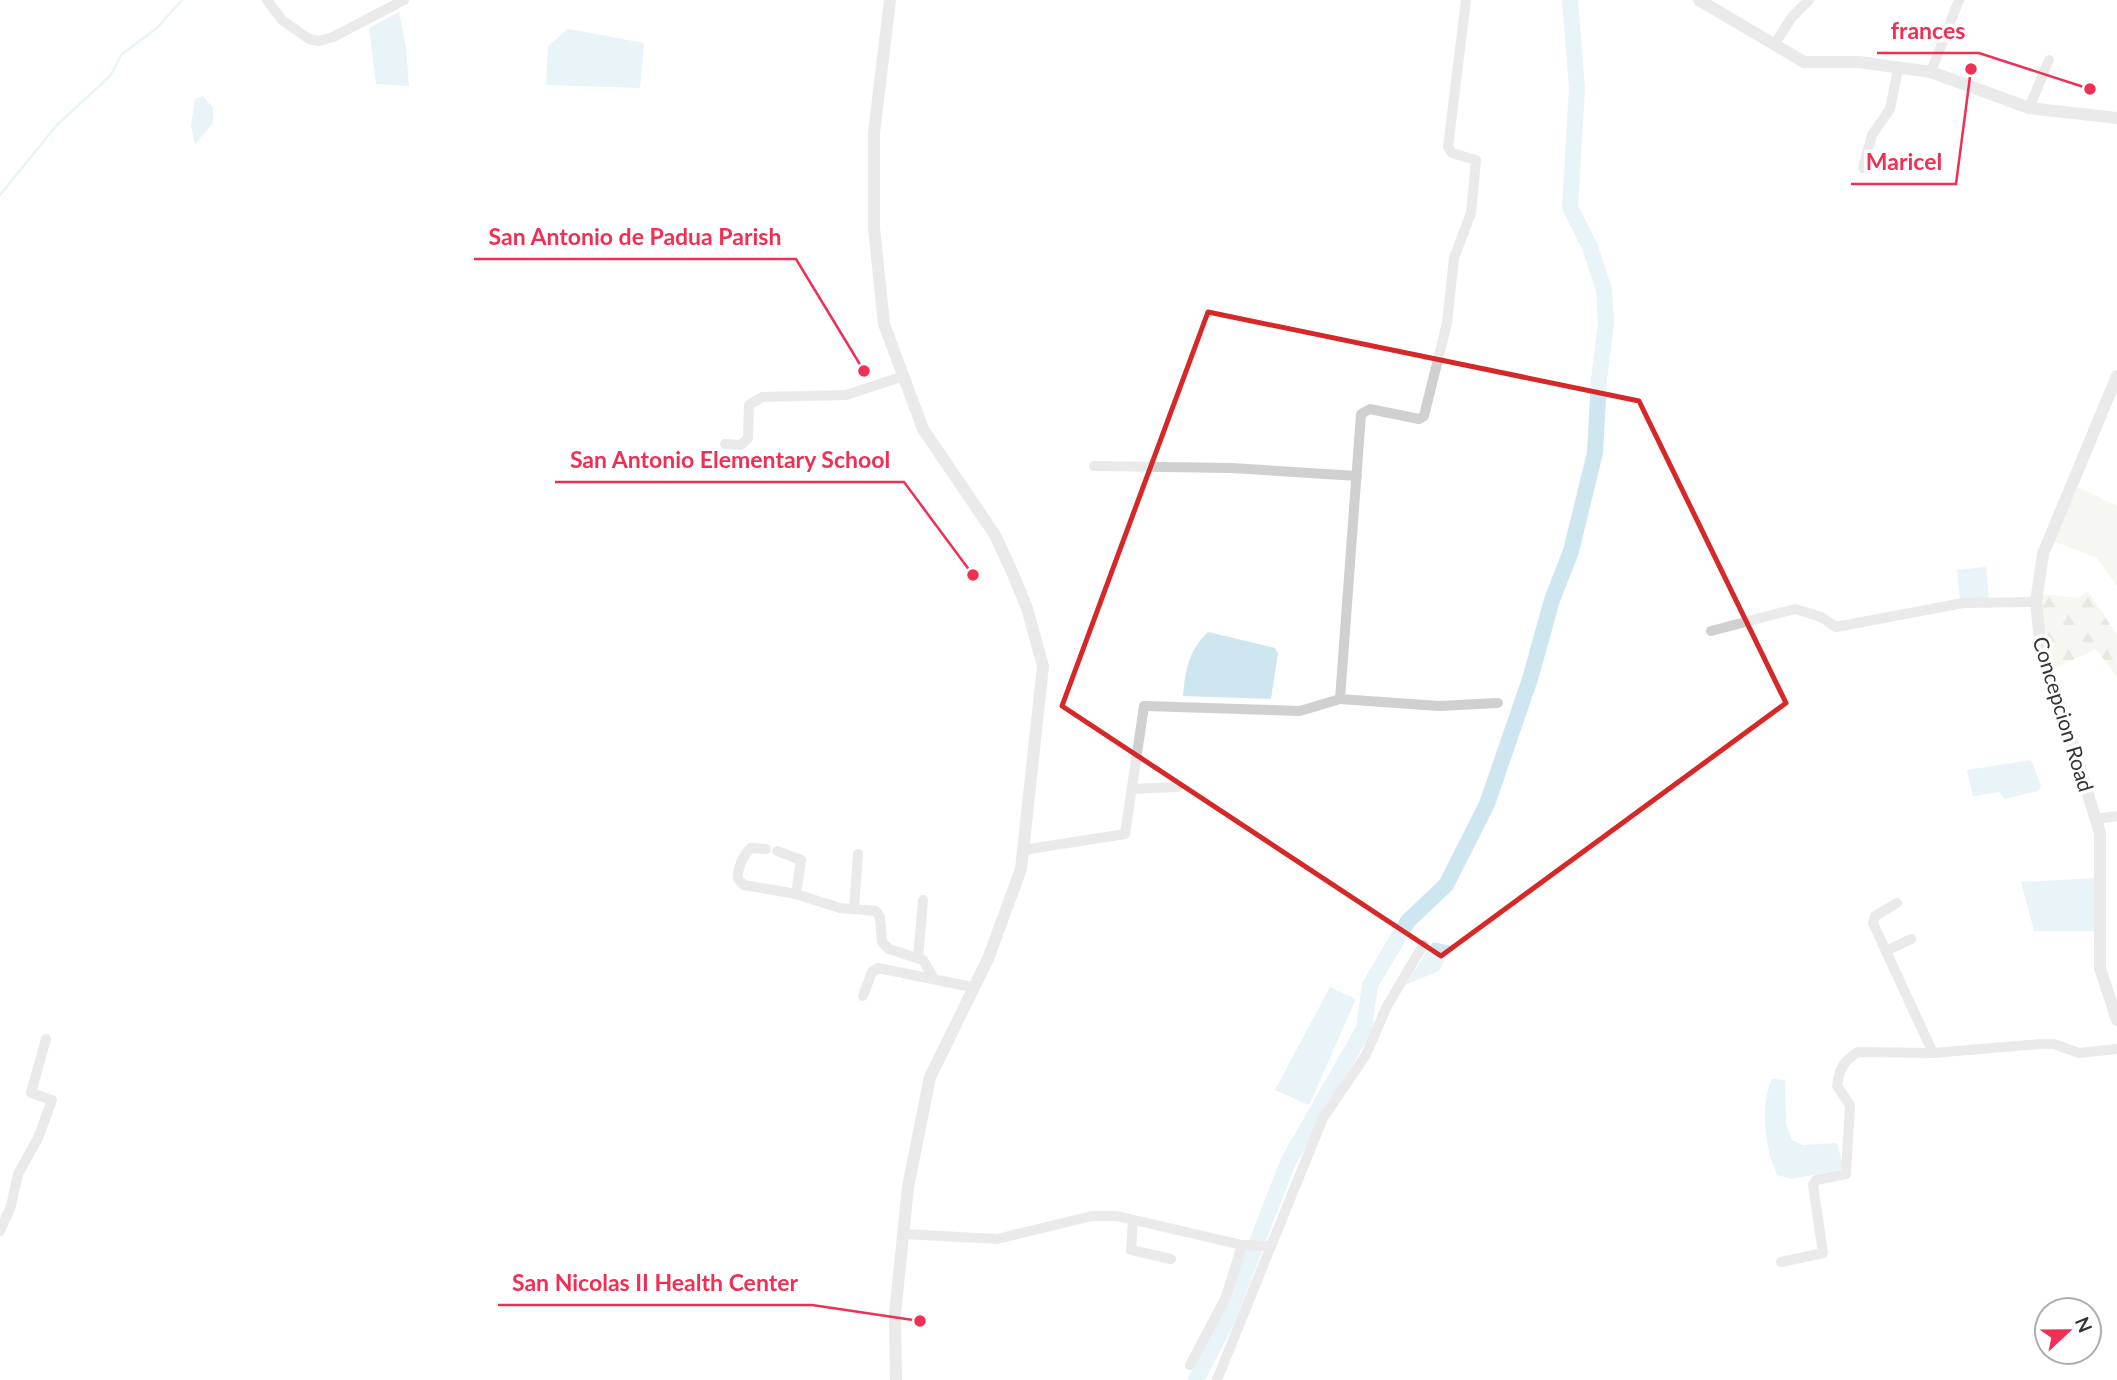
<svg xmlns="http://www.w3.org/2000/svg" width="2117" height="1380" font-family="Lato,sans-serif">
  <defs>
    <pattern id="forest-firs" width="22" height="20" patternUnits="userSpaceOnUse" patternTransform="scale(1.75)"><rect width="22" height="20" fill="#e8edde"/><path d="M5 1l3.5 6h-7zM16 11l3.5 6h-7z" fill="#c7ccbf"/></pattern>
  </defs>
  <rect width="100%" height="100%" fill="#fff"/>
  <path fill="url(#forest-firs)" d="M 2088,591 L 2117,635 L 2117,677 L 2096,649 L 2053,669 L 2044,639 L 2041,594 L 2078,598 Z"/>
  <path fill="#e8edde" d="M 2078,487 L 2117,506 L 2117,586 L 2097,558 L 2053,541 Z"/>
  <g fill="#cde6f0">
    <path d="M 399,12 L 406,47 L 409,86 L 376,84 L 369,28 Z"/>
    <path d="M 568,29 L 644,43 L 640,88 L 546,85 L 548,46 Z"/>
    <path d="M 203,96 L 213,108 L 213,123 L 195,144 L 191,126 L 195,99 Z"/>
    <path d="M 1986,567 L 1989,599 L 1960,601 L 1957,570 Z"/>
    <path d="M 1208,632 L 1275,648 L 1278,653 L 1271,699 L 1183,696 C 1185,670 1189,650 1208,632 Z"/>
    <path d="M 2031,760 L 2041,786 L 2038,791 L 2005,799 L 1999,792 L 1973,796 L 1967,770 Z"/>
    <path d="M 2095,878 L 2096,931 L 2034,931 L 2021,882 Z"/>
    <path d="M 1433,942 L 1451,946 L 1439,971 L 1405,985 Z"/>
    <path d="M 1330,987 L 1356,999 L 1309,1105 L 1275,1090 Z"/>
    <path d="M 1772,1079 L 1785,1080 L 1786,1124 L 1792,1140 L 1803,1145 L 1837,1143 L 1844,1169 L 1791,1179 L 1777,1175 C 1765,1149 1759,1106 1772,1079 Z"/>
  </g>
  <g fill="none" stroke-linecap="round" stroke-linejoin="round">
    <path stroke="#cde6f0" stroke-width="2.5" d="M 0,195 L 56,126 L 110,76 L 122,54 L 157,28 L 182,0"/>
    <path stroke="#cde6f0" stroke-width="16" d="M 1196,1380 L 1227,1320 L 1288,1162 L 1364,1029 L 1370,985 L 1408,921 L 1446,885 L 1487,804 L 1530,679 L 1552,600 L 1571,551 L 1595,453 L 1599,379 L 1606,323 L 1604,290 L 1590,247 L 1570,207 L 1577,88 L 1570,0"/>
    <g stroke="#d0d0d0" stroke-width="10">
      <path d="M 267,0 L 282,20 L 309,39 L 319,41 L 333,37 L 404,0"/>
      <path d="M 1774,45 L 1792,17 L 1809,0"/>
      <path d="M 1931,72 L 1959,0"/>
      <path d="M 2029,108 L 2049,60"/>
      <path d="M 1863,168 L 1872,135 L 1890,109 L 1898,69"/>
      <path d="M 725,444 L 741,445 L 748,438 L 749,405 L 762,397 L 846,395 L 901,377"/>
      <path d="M 1094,466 L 1232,468 L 1357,476"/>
      <path d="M 1711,631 L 1795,609 L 1821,617 L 1836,627 L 1963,603 L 2036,602"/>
      <path d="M 1340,699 L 1439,706 L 1498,703"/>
      <path d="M 1132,789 L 1178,787"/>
      <path d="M 2096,819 L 2117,816"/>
      <path d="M 766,849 L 751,848 C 743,855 737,869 738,879 L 744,885 L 796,894 L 801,860 L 777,851"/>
      <path d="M 1023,850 L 1125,834 L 1144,706 L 1300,711 L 1340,699 L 1361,414 L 1370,409 L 1419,419 L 1424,416 L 1447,323 L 1454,258 L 1471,213 L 1476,160 L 1452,153 L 1448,147 L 1466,0"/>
      <path d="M 796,894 L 840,908 L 876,911 L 880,917 L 882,942 L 889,949 L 923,960 L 934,979"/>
      <path d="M 1897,903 L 1875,916 L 1873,923 L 1933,1053"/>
      <path d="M 854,909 L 858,854"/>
      <path d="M 1886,951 L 1911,939"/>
      <path d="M 918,958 L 923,900"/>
      <path d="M 863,996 L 872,972 L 878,968 L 972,987"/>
      <path d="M 1133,1220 L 1131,1250 L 1171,1259"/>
      <path d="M 0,1231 L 11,1206 L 18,1174 L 38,1138 L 52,1100 L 31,1093 L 46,1039"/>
      <path d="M 903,1234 L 997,1239 L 1092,1216 L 1117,1216 L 1242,1245 L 1226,1297 L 1190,1365"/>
      <path d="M 1242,1245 L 1271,1246 L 1323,1118 L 1366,1055 L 1386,1008 L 1423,945"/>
      <path d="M 1781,1262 L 1823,1253 L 1813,1185 L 1816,1180 L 1846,1174 L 1850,1105 L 1837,1086 C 1839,1070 1843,1061 1858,1052 L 1933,1053 L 2040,1044 L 2054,1044 L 2079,1053 L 2117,1049"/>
      <path d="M 1217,1380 L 1271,1246"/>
    </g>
    <g stroke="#d0d0d0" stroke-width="12">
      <path d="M 890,0 L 874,133 L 874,228 L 884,324 L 923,429 L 995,535 L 1013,574 L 1027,608 L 1043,666 L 1021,869 L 988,959 L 930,1077 L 908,1187 L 895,1314 L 896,1380"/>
      <path d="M 1699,0 L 1804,62 L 1859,62 L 1931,72 L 2029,108 L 2117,118"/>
      <path d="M 2117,376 L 2043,554 L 2036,602 L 2040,640 L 2100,833 L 2100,968 L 2117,1020"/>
    </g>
  </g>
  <path d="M0 0H2117V1380H0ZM 1208,312 L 1639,401 L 1786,703 L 1441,956 L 1062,706 Z" fill="#fff" fill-opacity=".55" fill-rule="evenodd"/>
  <path fill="none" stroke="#d62828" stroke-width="5" stroke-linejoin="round" d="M 1208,312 L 1639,401 L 1786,703 L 1441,956 L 1062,706 Z"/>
  <g text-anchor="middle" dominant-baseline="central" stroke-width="7" stroke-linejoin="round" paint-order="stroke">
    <g font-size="21" fill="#333" stroke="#fff">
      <text transform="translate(2064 714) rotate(73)">Concepcion Road</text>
    </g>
  </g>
  <path fill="none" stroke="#ef3054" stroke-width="2.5" d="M2090 89L1979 53H1877M1971 69L1956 184H1851M864 371L796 259H474M973 575L904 482H555M920 1321L812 1305H498"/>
  <g fill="#ef3054" stroke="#fff" stroke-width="2.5">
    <circle cx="2090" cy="89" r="7"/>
    <circle cx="1971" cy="69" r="7"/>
    <circle cx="864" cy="371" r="7"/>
    <circle cx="973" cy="575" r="7"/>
    <circle cx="920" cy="1321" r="7"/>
  </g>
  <g font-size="23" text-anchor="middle" font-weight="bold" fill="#ef3054" stroke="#fff" stroke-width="7" stroke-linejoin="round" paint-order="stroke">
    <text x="1928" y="39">frances</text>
    <text x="1904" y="170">Maricel</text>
    <text x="635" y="245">San Antonio de Padua Parish</text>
    <text x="730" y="468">San Antonio Elementary School</text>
    <text x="655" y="1291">San Nicolas II Health Center</text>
  </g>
  <g transform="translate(2068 1331) rotate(68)"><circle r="33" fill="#ffffff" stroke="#adadad" stroke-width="2"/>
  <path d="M0-5L12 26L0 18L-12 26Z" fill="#ef3054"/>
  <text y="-10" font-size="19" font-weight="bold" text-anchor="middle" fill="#333333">N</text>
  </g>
</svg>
